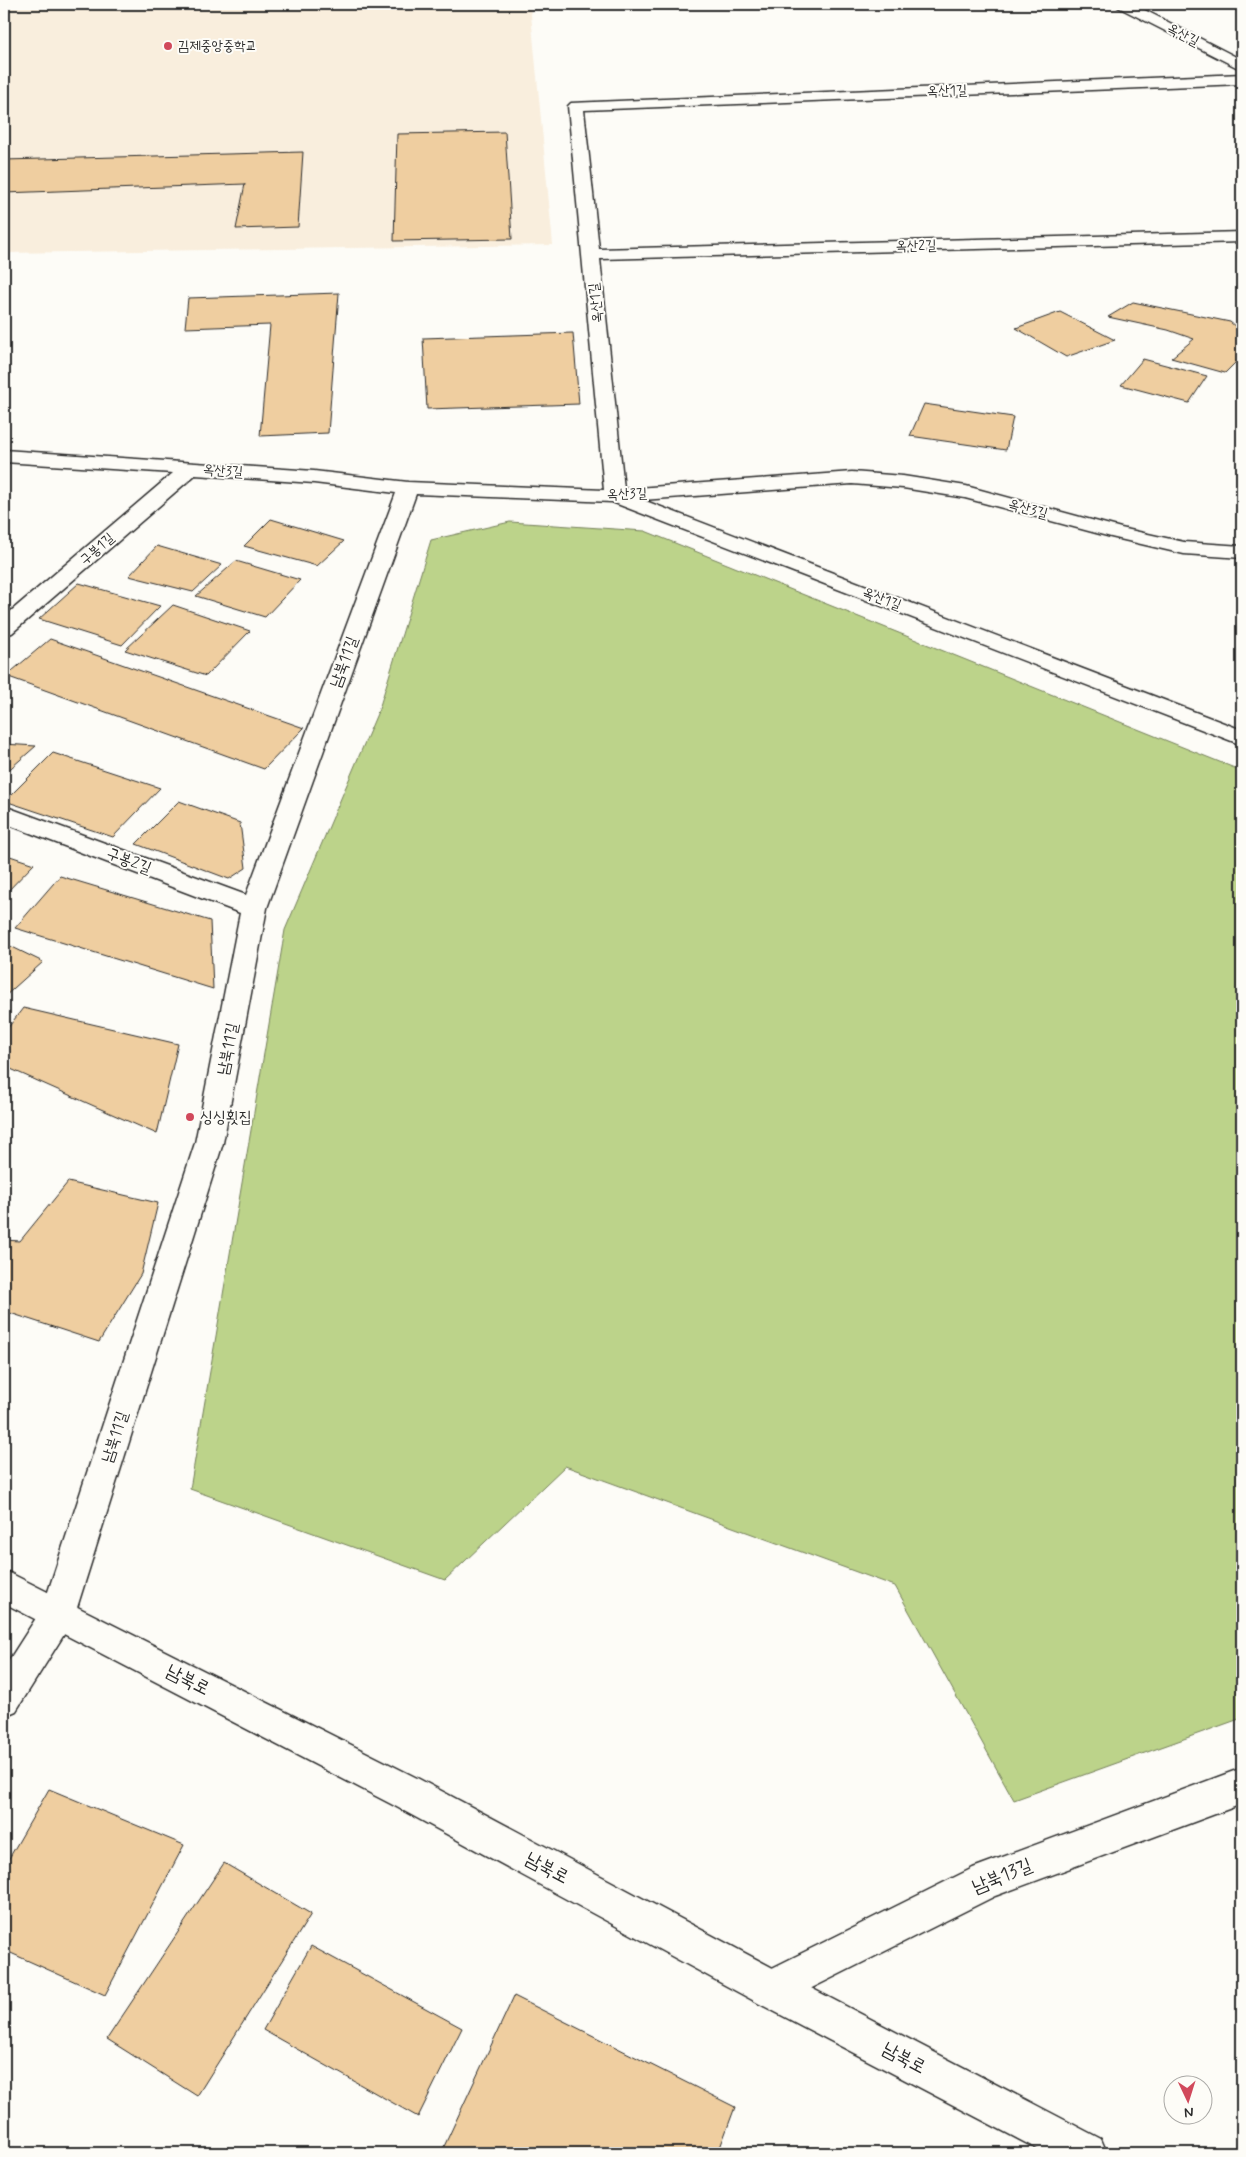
<svg xmlns="http://www.w3.org/2000/svg" width="1246" height="2157" font-family="Mynerve,'Poor Story',sans-serif">
  <rect width="100%" height="100%" fill="#fdfcf7"/>
  <filter id="ink" filterUnits="userSpaceOnUse"><feTurbulence type="fractalNoise" baseFrequency=".02" numOctaves="2"/><feDisplacementMap in="SourceGraphic" scale="10" xChannelSelector="R" yChannelSelector="G"/><feConvolveMatrix kernelMatrix="1 2 1 2 8 2 1 2 1" color-interpolation-filters="sRGB"/></filter>
  <g filter="url(#ink)">
    <path fill="#f9eedd" d="M 4,4 L 530,4 L 553,245 L 4,253 Z"/>
    <path fill="#bcd38a" stroke="#747f5a" d="M 510,522 L 645,531 L 1242,771 L 1242,1718 L 1014,1800 L 895,1586 L 565,1466 L 445,1580 L 190,1489 L 285,930 L 379,709 L 431,540 Z"/>
    <g fill="#efcea0" stroke="#2b2b2b">
      <path d="M 505,132 L 512,239 L 394,241 L 397,134 Z"/>
      <path d="M 303,152 L 298,227 L 236,229 L 245,184 L 4,193 L 4,160 Z"/>
      <path d="M 339,293 L 328,433 L 260,436 L 270,325 L 185,328 L 188,298 Z"/>
      <path d="M 1133,302 L 1230,322 L 1242,332 L 1242,356 L 1225,373 L 1171,358 L 1194,339 L 1168,330 L 1108,317 Z"/>
      <path d="M 1060,312 L 1115,340 L 1066,357 L 1016,328 Z"/>
      <path d="M 573,333 L 579,404 L 427,409 L 423,338 Z"/>
      <path d="M 1143,359 L 1207,376 L 1189,403 L 1121,385 Z"/>
      <path d="M 924,404 L 1013,417 L 1006,450 L 910,436 Z"/>
      <path d="M 271,519 L 344,541 L 317,566 L 244,546 Z"/>
      <path d="M 157,546 L 222,565 L 193,592 L 129,576 Z"/>
      <path d="M 236,561 L 300,580 L 265,617 L 196,596 Z"/>
      <path d="M 79,583 L 160,606 L 122,645 L 39,619 Z"/>
      <path d="M 173,605 L 250,631 L 206,676 L 125,650 Z"/>
      <path d="M 50,639 L 304,728 L 264,769 L 6,676 Z"/>
      <path d="M 4,744 L 36,746 L 4,774 Z"/>
      <path d="M 53,753 L 160,788 L 113,837 L 5,801 Z"/>
      <path d="M 179,801 L 240,823 L 246,868 L 229,879 L 136,844 Z"/>
      <path d="M 4,854 L 34,864 L 4,895 Z"/>
      <path d="M 60,876 L 210,921 L 213,989 L 15,928 Z"/>
      <path d="M 4,943 L 43,962 L 4,997 Z"/>
      <path d="M 23,1008 L 178,1044 L 157,1134 L 4,1066 L 4,1033 Z"/>
      <path d="M 68,1182 L 158,1203 L 141,1274 L 99,1342 L 4,1311 L 4,1240 L 20,1241 Z"/>
      <path d="M 49,1789 L 184,1845 L 105,1995 L 4,1950 L 4,1867 Z"/>
      <path d="M 224,1863 L 311,1914 L 197,2096 L 107,2039 Z"/>
      <path d="M 311,1946 L 462,2028 L 418,2117 L 263,2030 Z"/>
      <path d="M 514,1996 L 735,2107 L 718,2153 L 441,2153 Z"/>
    </g>
    <g fill="none" stroke-linecap="round" stroke-linejoin="round">
      <defs>
        <g id="minor">
          <path d="M 1116,4 L 1133,4 L 1242,60 L 1242,70 L 1118,7 Z"/>
          <path d="M 1242,74 L 1242,84 L 584,110 L 599,249 L 1242,232 L 1242,242 L 600,259 L 624,489 L 852,472 L 903,476 L 966,486 L 1121,528 L 1184,542 L 1242,546 L 1242,558 L 1184,554 L 1111,537 L 965,498 L 903,488 L 852,484 L 643,500 L 1242,730 L 1242,745 L 612,502 L 416,494 L 267,908 L 223,1143 L 75,1614 L 70,1625 L 16,1711 L 4,1716 L 4,1668 L 43,1607 L 195,1143 L 240,913 L 4,823 L 4,806 L 246,895 L 396,493 L 314,483 L 195,475 L 12,633 L 4,635 L 4,617 L 173,473 L 4,462 L 4,450 L 314,471 L 408,482 L 604,490 L 568,106 L 571,103 Z"/>
          <path d="M 1242,1768 L 1242,1804 L 995,1896 L 772,2008 L 758,2003 L 753,1989 L 758,1975 L 973,1868 Z"/>
        </g>
        <path id="secondary" d="M 4,1570 L 419,1779 L 786,1975 L 1101,2139 L 1107,2153 L 1045,2153 L 758,2003 L 393,1805 L 4,1603 Z"/>
      </defs>
      <use href="#minor" stroke="#2b2b2b" stroke-width="3"/>
      <use href="#secondary" stroke="#2b2b2b" stroke-width="3"/>
      <use href="#minor" fill="#fdfcf7" fill-rule="evenodd"/>
      <use href="#secondary" fill="#fdfcf7" fill-rule="evenodd"/>
    </g>
  </g>
  <g fill="#d1495b" stroke="#fdfcf7" stroke-width="2">
    <circle cx="168" cy="46" r="5"/>
    <circle cx="190" cy="1117" r="5"/>
  </g>
  <g text-anchor="middle" dominant-baseline="central" stroke-width="4" stroke-linejoin="round" paint-order="stroke">
    <g font-size="14" fill="#2b2b2b" stroke="#fdfcf7">
      <text transform="translate(1183 35) rotate(27)">옥산길</text>
      <text transform="translate(947 91) rotate(-2)">옥산1길</text>
      <text transform="translate(916 246) rotate(-1)">옥산2길</text>
      <text transform="translate(596 303) rotate(-96)">옥산1길</text>
      <text transform="translate(223 471) rotate(4)">옥산3길</text>
      <text transform="translate(627 494) rotate(-2)">옥산3길</text>
      <text transform="translate(1028 509) rotate(15)">옥산3길</text>
      <text transform="translate(97 549) rotate(-41)">구봉1길</text>
      <text transform="translate(882 599) rotate(21)">옥산1길</text>
    </g>
    <g font-size="14" fill="#2b2b2b" stroke="#fdfcf7" text-anchor="start">
      <text x="178" y="46">김제중앙중학교</text>
    </g>
    <g font-size="16" fill="#2b2b2b" stroke="#fdfcf7">
      <text transform="translate(344 662) rotate(-70)">남북11길</text>
      <text transform="translate(129 861) rotate(21)">구봉2길</text>
      <text transform="translate(228 1049) rotate(-79)">남북11길</text>
      <text transform="translate(115 1437) rotate(-72)">남북11길</text>
    </g>
    <g font-size="16" fill="#2b2b2b" stroke="#fdfcf7" text-anchor="start">
      <text x="200" y="1117">싱싱횟집</text>
    </g>
    <g font-size="19" fill="#2b2b2b" stroke="#fdfcf7">
      <text transform="translate(188 1680) rotate(27)">남북로</text>
      <text transform="translate(547 1868) rotate(28)">남북로</text>
      <text transform="translate(1002 1876) rotate(-22)">남북13길</text>
      <text transform="translate(904 2058) rotate(28)">남북로</text>
    </g>
  </g>
  <rect width="1246" height="2157" fill="none" stroke="#fdfcf7" stroke-width="20"/>
  <rect x="10" y="10" width="1226" height="2137" fill="none" stroke="#2b2b2b" stroke-width="2" filter="url(#ink)"/>
  <g transform="translate(1188 2100) rotate(176)"><circle r="24" fill="#fdfcf7" stroke="#a9a8a5"/>
  <path d="M0-4L9 19L0 12L-9 19Z" fill="#d1495b"/>
  <text y="-8" font-size="14" font-weight="bold" text-anchor="middle" fill="#2b2b2b">N</text>
  </g>
</svg>
